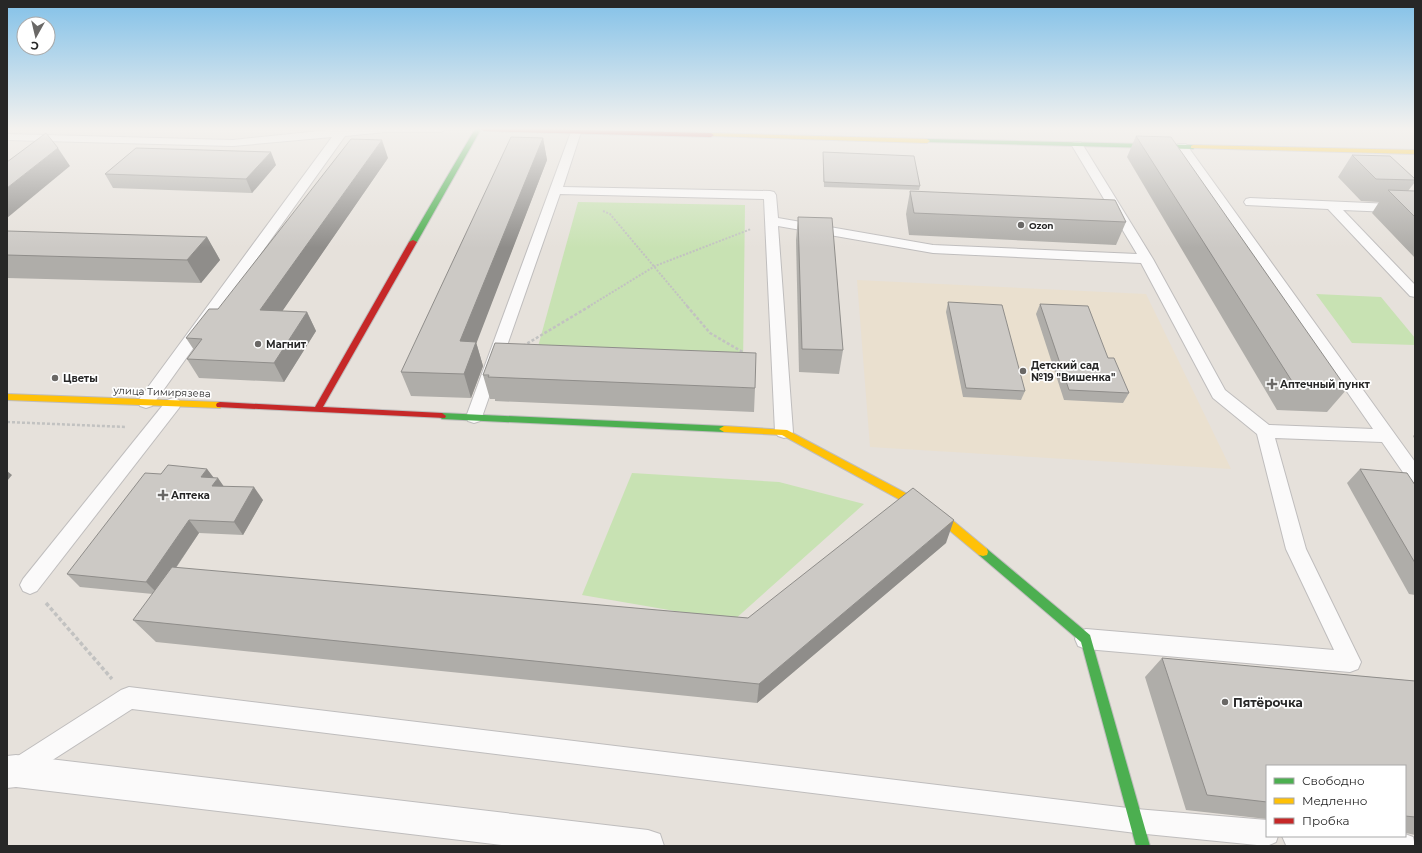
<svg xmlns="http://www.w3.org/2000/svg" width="1422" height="853" font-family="Montserrat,sans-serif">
  <rect width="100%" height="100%" fill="#e6e1db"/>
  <path fill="#eae0cf" d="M 857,280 L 1146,294 L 1231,469 L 870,447 Z"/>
  <g fill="#c8e2b3">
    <path d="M 578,202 L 745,205 L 743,366 L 534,361 Z"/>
    <path d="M 1316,294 L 1381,297 L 1415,338 L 1415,345 L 1352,343 Z"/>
    <path d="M 632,473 L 779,482 L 864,504 L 733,621 L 582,595 Z"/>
  </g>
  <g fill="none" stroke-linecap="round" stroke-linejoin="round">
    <defs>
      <g id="lane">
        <path d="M 339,129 L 446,129 L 441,132 L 385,132 L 345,136 L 152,406 L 146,408 L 140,406 L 138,402 L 140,398 L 332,137 L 233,146 L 7,140 L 7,134 L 233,140 Z"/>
        <path d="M 572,129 L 582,129 L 563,187 L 770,191 L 774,192 L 776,195 L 778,218 L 933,245 L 1137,254 L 1071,144 L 1073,142 L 1081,142 L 1153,259 L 1225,390 L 1269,425 L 1373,429 L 1176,146 L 1178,144 L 1186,144 L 1415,462 L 1415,483 L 1409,481 L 1382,442 L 1275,438 L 1306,549 L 1361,662 L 1358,669 L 1350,672 L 1086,649 L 1078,646 L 1075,639 L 1078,632 L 1086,629 L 1334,650 L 1286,549 L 1257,434 L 1213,398 L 1141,263 L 933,253 L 778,226 L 793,432 L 790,436 L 784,438 L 778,436 L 775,432 L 764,199 L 560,194 L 482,417 L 480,421 L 474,423 L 468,421 L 466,417 Z"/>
        <path d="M 1250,198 L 1415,205 L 1415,213 L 1343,210 L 1415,285 L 1415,297 L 1410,296 L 1328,209 L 1246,205 L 1244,202 L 1246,199 Z"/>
        <path d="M 173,398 L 179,400 L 181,404 L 179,408 L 37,591 L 30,594 L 23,591 L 20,585 L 23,579 L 167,400 Z"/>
        <path d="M 129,687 L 1136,809 L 1267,820 L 1267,836 L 1278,836 L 1276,842 L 1267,846 L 1136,833 L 132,709 L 26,777 L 18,781 L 10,777 L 7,767 L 10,761 L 121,690 Z"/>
        <path d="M 1405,834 L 1413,837 L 1415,846 L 1289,846 L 1286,845 L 1282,836 L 1405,836 Z"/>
      </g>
      <path id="street" d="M 16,755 L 648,830 L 660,834 L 664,846 L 511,846 L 16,787 L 7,788 L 7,756 Z"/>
      <g id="fast">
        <path d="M 475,129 L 481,129 L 417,242 L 413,244 L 409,242 Z"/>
        <path d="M 927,139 L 1193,145 L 1196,147 L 1193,149 L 925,142 L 924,141 Z"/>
        <path d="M 442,413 L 724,426 L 729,429 L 724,432 L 442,419 L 438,416 Z"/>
        <path d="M 983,548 L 987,549 L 1090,635 L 1150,846 L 1136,846 L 1081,642 L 979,555 L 978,552 L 979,549 Z"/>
      </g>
      <g id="slow">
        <path d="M 711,133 L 927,139 L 930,141 L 927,143 L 709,136 L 708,135 Z"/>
        <path d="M 1193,145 L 1415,150 L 1415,154 L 1191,148 L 1191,146 Z"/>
        <path d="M 7,394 L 220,402 L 224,405 L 220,408 L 7,400 Z"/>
        <path d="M 724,426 L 787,430 L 945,514 L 987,549 L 988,552 L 987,555 L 983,556 L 979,555 L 937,520 L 782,435 L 724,432 L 719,429 Z"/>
      </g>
      <g id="jam">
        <path d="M 481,129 L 543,129 L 711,133 L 714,135 L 711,137 L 484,131 Z"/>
        <path d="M 413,240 L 417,242 L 323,407 L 442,413 L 446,416 L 445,418 L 217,407 L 216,405 L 217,403 L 220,402 L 315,407 L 409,242 Z"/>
      </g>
    </defs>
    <use href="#lane" stroke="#bfbdbd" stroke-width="2"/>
    <use href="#street" stroke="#bfbdbd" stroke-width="2"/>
    <use href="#fast" stroke="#bfbdbd" stroke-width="2"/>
    <use href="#slow" stroke="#bfbdbd" stroke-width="2"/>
    <use href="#jam" stroke="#bfbdbd" stroke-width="2"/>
    <g stroke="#c2c2c1" stroke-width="2" stroke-dasharray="2 1.5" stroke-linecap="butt">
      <path d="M 603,211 L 610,214 L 688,307"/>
      <path d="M 588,307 L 655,266 L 751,229"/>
    </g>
    <g stroke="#c2c2c1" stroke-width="2.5" stroke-dasharray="3 2" stroke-linecap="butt">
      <path d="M 687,306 L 710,333 L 746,354"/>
      <path d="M 523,346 L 590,306"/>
      <path d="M 7,422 L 126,427"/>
    </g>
    <path stroke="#c2c2c1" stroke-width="3.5" stroke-dasharray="4 2.5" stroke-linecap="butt" d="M 46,603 L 112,679"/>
    <use href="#lane" fill="#fbfafa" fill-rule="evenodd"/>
    <use href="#street" fill="#fbfafa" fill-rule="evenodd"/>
    <use href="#fast" fill="#4caf50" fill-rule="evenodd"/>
    <use href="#slow" fill="#ffc107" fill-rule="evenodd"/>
    <use href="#jam" fill="#c62828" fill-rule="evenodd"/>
  </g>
  <g fill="#afada9">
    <path d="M 1136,136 L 1347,389 L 1327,412 L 1277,410 L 1127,157 Z"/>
    <path d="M 543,138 L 547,160 L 476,342 L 483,366 L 471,398 L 411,396 L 401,372 Z"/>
    <path d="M 823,152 L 920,186 L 919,190 L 824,187 L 823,157 Z"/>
    <path d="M 1352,155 L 1415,179 L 1415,182 L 1408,191 L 1415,191 L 1415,258 L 1372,213 L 1379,202 L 1361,201 L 1338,177 Z"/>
    <path d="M 388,158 L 282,311 L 307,312 L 316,331 L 284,382 L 199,378 L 187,359 L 194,350 L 186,338 Z"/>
    <path d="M 276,165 L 252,193 L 113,188 L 105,174 Z"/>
    <path d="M 910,191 L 1126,222 L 1116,245 L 909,235 L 906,214 Z"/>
    <path d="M 798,217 L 843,350 L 839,374 L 799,372 L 796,240 Z"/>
    <path d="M 7,232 L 207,237 L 220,260 L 201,283 L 7,278 Z"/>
    <path d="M 948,302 L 1025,391 L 1021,400 L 963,397 L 946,312 Z"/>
    <path d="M 1040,304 L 1108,358 L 1129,393 L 1123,403 L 1064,400 L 1036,314 Z"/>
    <path d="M 483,375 L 755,388 L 754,412 L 495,401 L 495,399 L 490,399 Z"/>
    <path d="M 1415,434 L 1415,440 L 1413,436 Z"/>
    <path d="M 207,469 L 214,478 L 223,486 L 263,500 L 243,535 L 199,533 L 176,568 L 748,618 L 946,543 L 757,703 L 156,642 L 133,620 L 153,594 L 80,587 L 67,574 L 161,474 Z"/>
    <path d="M 1360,469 L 1415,485 L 1415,595 L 1409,594 L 1347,483 Z"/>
    <path d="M 1162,658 L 1415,681 L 1415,835 L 1406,833 L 1405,833 L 1405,766 L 1267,766 L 1267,819 L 1186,810 L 1145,677 Z"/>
  </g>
  <g fill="#8f8d8a">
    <path d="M 543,138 L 547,160 L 470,360 L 476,342 L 483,366 L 471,398 L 464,374 L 460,341 Z"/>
    <path d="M 382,140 L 388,158 L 270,329 L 260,310 Z"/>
    <path d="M 58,148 L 70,166 L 7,218 L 7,188 Z"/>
    <path d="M 271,152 L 276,165 L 252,193 L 246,179 Z"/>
    <path d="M 207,237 L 220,260 L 201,283 L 187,260 Z"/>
    <path d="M 307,312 L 316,331 L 284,382 L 274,363 Z"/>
    <path d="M 207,469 L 216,481 L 218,478 L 227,491 L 222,498 L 201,477 Z"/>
    <path d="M 7,471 L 12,475 L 7,481 Z"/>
    <path d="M 254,487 L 263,500 L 243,535 L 234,522 Z"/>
    <path d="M 189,520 L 199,533 L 158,594 L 146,582 Z"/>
    <path d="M 954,520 L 946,543 L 757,703 L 759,684 Z"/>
  </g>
  <g fill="#ccc9c5" stroke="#8f8d8a">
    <path d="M 46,133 L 58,148 L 7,188 L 7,162 Z"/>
    <path d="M 1136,136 L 1171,137 L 1347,389 L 1295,386 Z"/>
    <path d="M 511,137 L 543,138 L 460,341 L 476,342 L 464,374 L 401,372 Z"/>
    <path d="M 351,139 L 382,140 L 260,310 L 307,312 L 274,363 L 187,359 L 202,339 L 186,338 L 209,309 L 218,309 Z"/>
    <path d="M 136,148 L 271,152 L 246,179 L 105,174 Z"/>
    <path d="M 823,152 L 914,156 L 920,186 L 824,182 Z"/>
    <path d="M 1352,155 L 1390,156 L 1415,179 L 1415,180 L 1376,179 Z"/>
    <path d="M 1388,190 L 1415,191 L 1415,217 Z"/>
    <path d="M 910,191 L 1115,200 L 1126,222 L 914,213 Z"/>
    <path d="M 798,217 L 832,218 L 843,350 L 802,349 Z"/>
    <path d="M 8,231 L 207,237 L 187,260 L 7,255 L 7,232 Z"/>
    <path d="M 948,302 L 1002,305 L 1025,391 L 966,388 Z"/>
    <path d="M 1040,304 L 1088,306 L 1108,358 L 1114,358 L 1129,393 L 1069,390 Z"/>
    <path d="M 495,343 L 756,353 L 755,388 L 488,377 L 489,375 L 483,375 Z"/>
    <path d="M 168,465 L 207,469 L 201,477 L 218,478 L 212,486 L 254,487 L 234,522 L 189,520 L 146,582 L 67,574 L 145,473 L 161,474 Z"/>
    <path d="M 1360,469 L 1407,473 L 1415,485 L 1415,563 Z"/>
    <path d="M 913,488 L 954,520 L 759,684 L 133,620 L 172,567 L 748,618 Z"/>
    <path d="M 1162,658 L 1415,681 L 1415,817 L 1405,816 L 1405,766 L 1267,766 L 1267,802 L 1207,795 Z"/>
  </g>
  <linearGradient id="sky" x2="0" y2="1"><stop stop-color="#83c1e8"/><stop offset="0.52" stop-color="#f4f2ef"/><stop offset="1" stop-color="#f4f2ef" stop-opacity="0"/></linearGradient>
  <rect width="1422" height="248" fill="url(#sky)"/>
  <g fill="#6a6866" stroke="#fff" stroke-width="1.5">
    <circle cx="1021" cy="225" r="4"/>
    <circle cx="258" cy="344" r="4"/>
    <circle cx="1023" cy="371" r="4"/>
    <circle cx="55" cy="378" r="4"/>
    <path d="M1270 378h4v4h4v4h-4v4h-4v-4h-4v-4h4z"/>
    <path d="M161 489h4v4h4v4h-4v4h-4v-4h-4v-4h4z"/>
    <circle cx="1225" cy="702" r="4"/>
  </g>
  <g text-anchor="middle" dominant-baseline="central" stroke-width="3.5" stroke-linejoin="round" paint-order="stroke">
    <g font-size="9" font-weight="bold" fill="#272727" stroke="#fff" text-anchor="start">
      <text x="1029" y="225">Ozon</text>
    </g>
    <g font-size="10" font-weight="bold" fill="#272727" stroke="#fff" text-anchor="start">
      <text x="266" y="344">Магнит</text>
      <text x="1031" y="365">Детский сад<tspan x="1031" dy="12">№19 "Вишенка"</tspan></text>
      <text x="63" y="378">Цветы</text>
      <text x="1280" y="384">Аптечный пункт</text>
      <text x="171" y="495">Аптека</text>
    </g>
    <g font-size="10" fill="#272727" stroke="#fff">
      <text transform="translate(162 392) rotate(2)">улица Тимирязева</text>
    </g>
    <g font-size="12" font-weight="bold" fill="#272727" stroke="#fff" text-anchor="start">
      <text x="1233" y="702">Пятёрочка</text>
    </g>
  </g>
  <rect width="1422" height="853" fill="none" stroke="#272727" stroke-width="16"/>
  <rect x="1266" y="765" width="140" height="72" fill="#ffffff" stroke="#a9a9a9"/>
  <rect x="1274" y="778" width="20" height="6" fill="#4caf50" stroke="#a9a9a9"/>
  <text x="1302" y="785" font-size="12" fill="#272727">Свободно</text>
  <rect x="1274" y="798" width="20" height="6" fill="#ffc107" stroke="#a9a9a9"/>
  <text x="1302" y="805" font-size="12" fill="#272727">Медленно</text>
  <rect x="1274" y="818" width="20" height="6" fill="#c62828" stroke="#a9a9a9"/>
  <text x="1302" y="825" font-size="12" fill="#272727">Пробка</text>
  <g transform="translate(36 36) rotate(188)"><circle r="19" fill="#ffffff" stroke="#a9a9a9"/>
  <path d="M0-3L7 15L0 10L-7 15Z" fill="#6a6866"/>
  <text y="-6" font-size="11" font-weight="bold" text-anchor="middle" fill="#272727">С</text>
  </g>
</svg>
